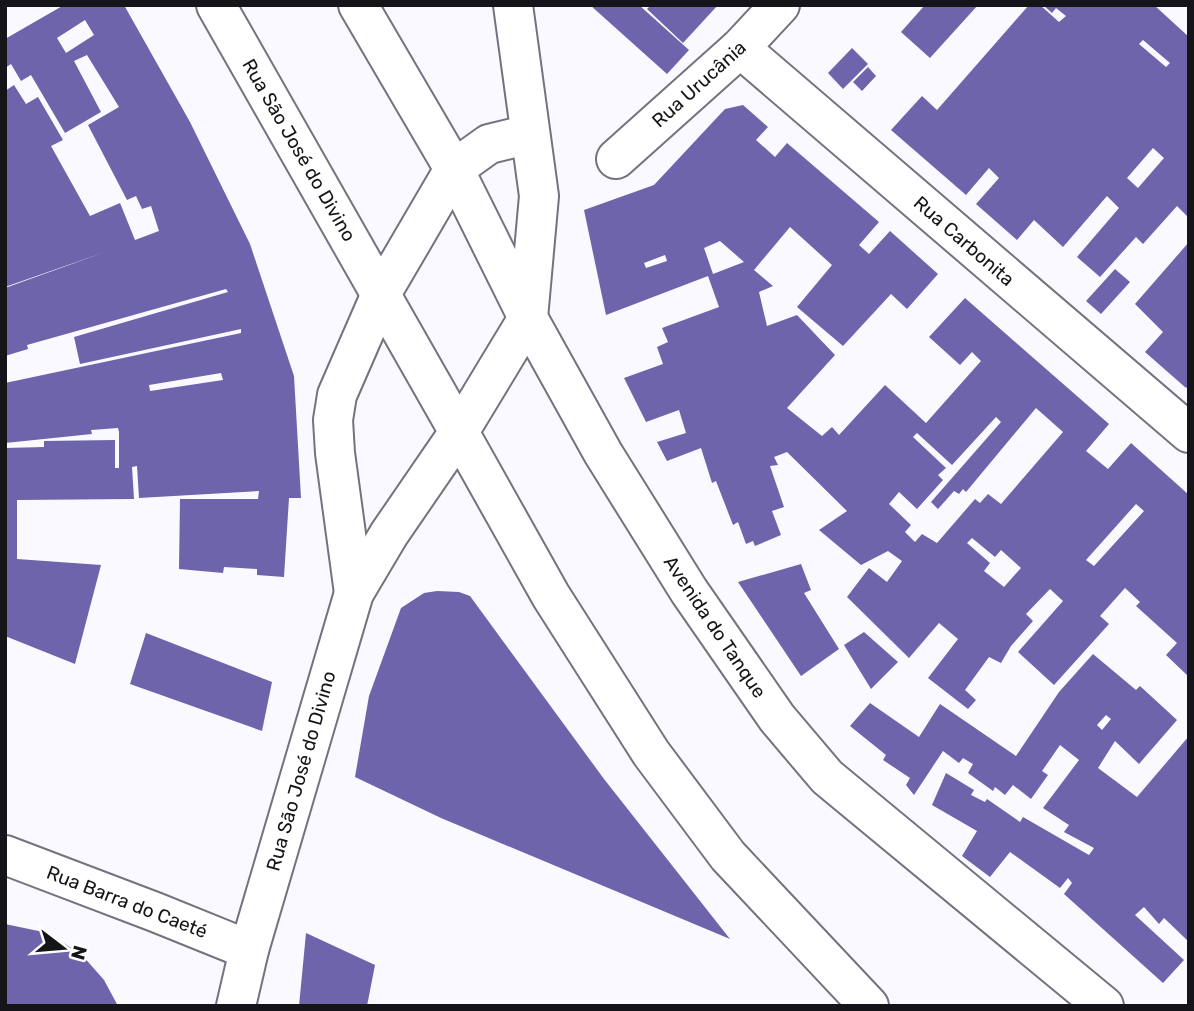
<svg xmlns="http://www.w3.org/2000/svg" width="1194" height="1011" font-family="Rubik,sans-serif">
  <rect width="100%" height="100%" fill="#f9f9ff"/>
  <g fill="#6e64ab" fill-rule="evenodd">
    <path d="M 64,5 L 124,5 L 190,122 L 250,244 L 294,376 L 301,498 L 289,498 L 284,577 L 257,575 L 257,569 L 224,567 L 223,573 L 179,569 L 180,499 L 258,499 L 259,491 L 139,498 L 137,466 L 132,467 L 134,499 L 17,500 L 17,559 L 101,565 L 75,664 L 5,636 L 5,448 L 44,447 L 44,441 L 115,440 L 115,468 L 119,468 L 119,432 L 118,428 L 91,430 L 92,434 L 5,443 L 5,383 L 241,333 L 241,329 L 80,364 L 74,337 L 228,292 L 226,289 L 27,345 L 28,349 L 5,356 L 5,288 L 108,251 L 5,287 L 5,91 L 14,85 L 26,104 L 38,97 L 63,140 L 51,146 L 90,216 L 120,203 L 135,240 L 159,231 L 151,206 L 142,209 L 136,196 L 127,200 L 88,125 L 119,107 L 87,55 L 74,61 L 101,112 L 65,133 L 31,75 L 21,81 L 11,64 L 5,68 L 5,39 ZM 85,20 L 94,35 L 66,53 L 57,38 ZM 221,373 L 223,380 L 150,391 L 149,385 Z"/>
    <path d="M 590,5 L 639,5 L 689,50 L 667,74 Z"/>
    <path d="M 648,5 L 718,5 L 683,43 L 647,9 L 649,7 Z"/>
    <path d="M 925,5 L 978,5 L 930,58 L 901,32 Z"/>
    <path d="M 1029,5 L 1040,5 L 1059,22 L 1066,16 L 1056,8 L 1052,13 L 1043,5 L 1154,5 L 1189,37 L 1189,218 L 1177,206 L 1143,244 L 1136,237 L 1100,277 L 1077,257 L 1119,208 L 1107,196 L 1063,247 L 1034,220 L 1017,240 L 976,204 L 999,178 L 989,168 L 966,195 L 891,130 L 922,96 L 937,110 ZM 1143,40 L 1170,63 L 1166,67 L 1139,44 ZM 1153,148 L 1164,158 L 1138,188 L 1127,178 Z"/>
    <path d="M 852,48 L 868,64 L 843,89 L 828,73 Z"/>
    <path d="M 868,67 L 876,76 L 862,91 L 853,82 Z"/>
    <path d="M 743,105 L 768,127 L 756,140 L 775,157 L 787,143 L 879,222 L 859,245 L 869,254 L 890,231 L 938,274 L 907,309 L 891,294 L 843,346 L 797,307 L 832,265 L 790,227 L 754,270 L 773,286 L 759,292 L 767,326 L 797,315 L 835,355 L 787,408 L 822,436 L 832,427 L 839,435 L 885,385 L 926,423 L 981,361 L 972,352 L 960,365 L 929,337 L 965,298 L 1109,424 L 1086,451 L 1108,469 L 1131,443 L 1189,495 L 1189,677 L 1166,655 L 1177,643 L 1136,606 L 1140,602 L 1125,588 L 1100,616 L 1109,624 L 1054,685 L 1018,652 L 1063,601 L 1050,589 L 1026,614 L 1033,621 L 1011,646 L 1001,663 L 989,657 L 965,690 L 976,700 L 968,709 L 928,678 L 958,639 L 939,623 L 909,658 L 847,597 L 869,568 L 887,582 L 902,561 L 888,551 L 861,565 L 819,530 L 847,511 L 787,452 L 774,457 L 778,465 L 770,466 L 784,507 L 772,511 L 781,535 L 755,546 L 753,541 L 746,544 L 738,522 L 733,525 L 716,481 L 712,483 L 701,448 L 667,461 L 657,442 L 686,433 L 679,410 L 646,422 L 624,378 L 663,364 L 657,347 L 668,342 L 662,328 L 719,307 L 708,276 L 606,315 L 584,210 L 654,185 L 725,109 ZM 720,241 L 744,262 L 713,274 L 704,248 ZM 665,255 L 667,261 L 646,268 L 644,263 ZM 1036,408 L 1063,432 L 1001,504 L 988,494 L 980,503 L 975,499 L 937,543 L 922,534 L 915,542 L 905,532 L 911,525 L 889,504 L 899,492 L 917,509 L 943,480 L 938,475 L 946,468 L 913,437 L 917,433 L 952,465 L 996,417 L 1001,422 L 931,502 L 938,509 L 954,491 L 959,494 L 963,489 L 966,492 ZM 1136,504 L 1144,511 L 1094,566 L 1086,560 ZM 972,538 L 995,557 L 1001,550 L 1021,568 L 1004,587 L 984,571 L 990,563 L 967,543 Z"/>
    <path d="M 1189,242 L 1189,385 L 1186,388 L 1145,352 L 1163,332 L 1135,304 Z"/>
    <path d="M 1115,269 L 1130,282 L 1101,314 L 1086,301 Z"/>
    <path d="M 801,564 L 811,590 L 804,593 L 839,649 L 801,676 L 738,582 Z"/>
    <path d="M 437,591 L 459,592 L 470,596 L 604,779 L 730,939 L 441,818 L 355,777 L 369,696 L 401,608 L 424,593 Z"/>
    <path d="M 864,632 L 898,662 L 871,689 L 844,645 Z"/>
    <path d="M 146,633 L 272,682 L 262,731 L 130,684 Z"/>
    <path d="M 1093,654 L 1136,690 L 1140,686 L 1177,720 L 1139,764 L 1115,741 L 1098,768 L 1137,797 L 1189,736 L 1189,942 L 1164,918 L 1159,924 L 1144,907 L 1135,915 L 1184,960 L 1163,983 L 1064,894 L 1072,883 L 1068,878 L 1060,888 L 1010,852 L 990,877 L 962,856 L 977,831 L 932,805 L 946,773 L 974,790 L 971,795 L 985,802 L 987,799 L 1020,822 L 1023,817 L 1089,855 L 1094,848 L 1064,832 L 1069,825 L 1043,808 L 1079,760 L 1060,745 L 1042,771 L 1048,775 L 1031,799 L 1013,785 L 1005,795 L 995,787 L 993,791 L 968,773 L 973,764 L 963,758 L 959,763 L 943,751 L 914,795 L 906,785 L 910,778 L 883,760 L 886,755 L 850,726 L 870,703 L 919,737 L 940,704 L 1016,756 L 1059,692 ZM 1106,715 L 1111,719 L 1102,730 L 1097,725 Z"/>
    <path d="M 5,924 L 48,933 L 82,955 L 104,980 L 118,1006 L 5,1006 Z"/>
    <path d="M 306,933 L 375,965 L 367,1006 L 299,1006 Z"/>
  </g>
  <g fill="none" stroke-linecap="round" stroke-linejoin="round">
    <defs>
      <g id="street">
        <path d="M 358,5 L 454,169 L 489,144 L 530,134"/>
        <path d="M 513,5 L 539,196 L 528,318"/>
        <path d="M 740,48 L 1189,433"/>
        <path d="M 616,159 L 740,48 L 780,5"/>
        <path d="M 459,432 L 551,596 L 651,753 L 728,856 L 869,1006"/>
        <path d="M 5,855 L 155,912 L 249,950"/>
      </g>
      <g id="secondary">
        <path d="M 216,5 L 459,432"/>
        <path d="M 454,169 L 528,318 L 603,453 L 689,591 L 777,718 L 827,777 L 1104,1006"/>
        <path d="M 354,593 L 335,453 L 333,420 L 337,395 L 381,294 L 454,169"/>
        <path d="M 236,1006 L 249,950 L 354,593 L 389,534 L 459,432 L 528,318"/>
      </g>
    </defs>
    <use href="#street" stroke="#73737f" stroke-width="42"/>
    <use href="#secondary" stroke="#73737f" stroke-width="42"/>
    <use href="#street" stroke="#fff" stroke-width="38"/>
    <use href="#secondary" stroke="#fff" stroke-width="38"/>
  </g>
  <g text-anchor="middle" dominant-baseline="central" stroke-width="6" stroke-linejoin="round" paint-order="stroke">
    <g font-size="19" fill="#151419" stroke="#fff">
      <text transform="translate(699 84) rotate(-42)">Rua Urucânia</text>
      <text transform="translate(299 150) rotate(60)">Rua São José do Divino</text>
      <text transform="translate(964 241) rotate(41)">Rua Carbonita</text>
      <text transform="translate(715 627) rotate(56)">Avenida do Tanque</text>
      <text transform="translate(301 771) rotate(-74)">Rua São José do Divino</text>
      <text transform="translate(127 902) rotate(21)">Rua Barra do Caeté</text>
    </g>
  </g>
  <rect width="1194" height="1011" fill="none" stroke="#151419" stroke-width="14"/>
  <g transform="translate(63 948) rotate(106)" stroke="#ffffff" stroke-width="5" paint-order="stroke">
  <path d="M0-5L12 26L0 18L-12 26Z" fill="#151419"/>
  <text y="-10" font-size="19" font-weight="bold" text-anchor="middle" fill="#151419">N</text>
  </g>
</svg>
